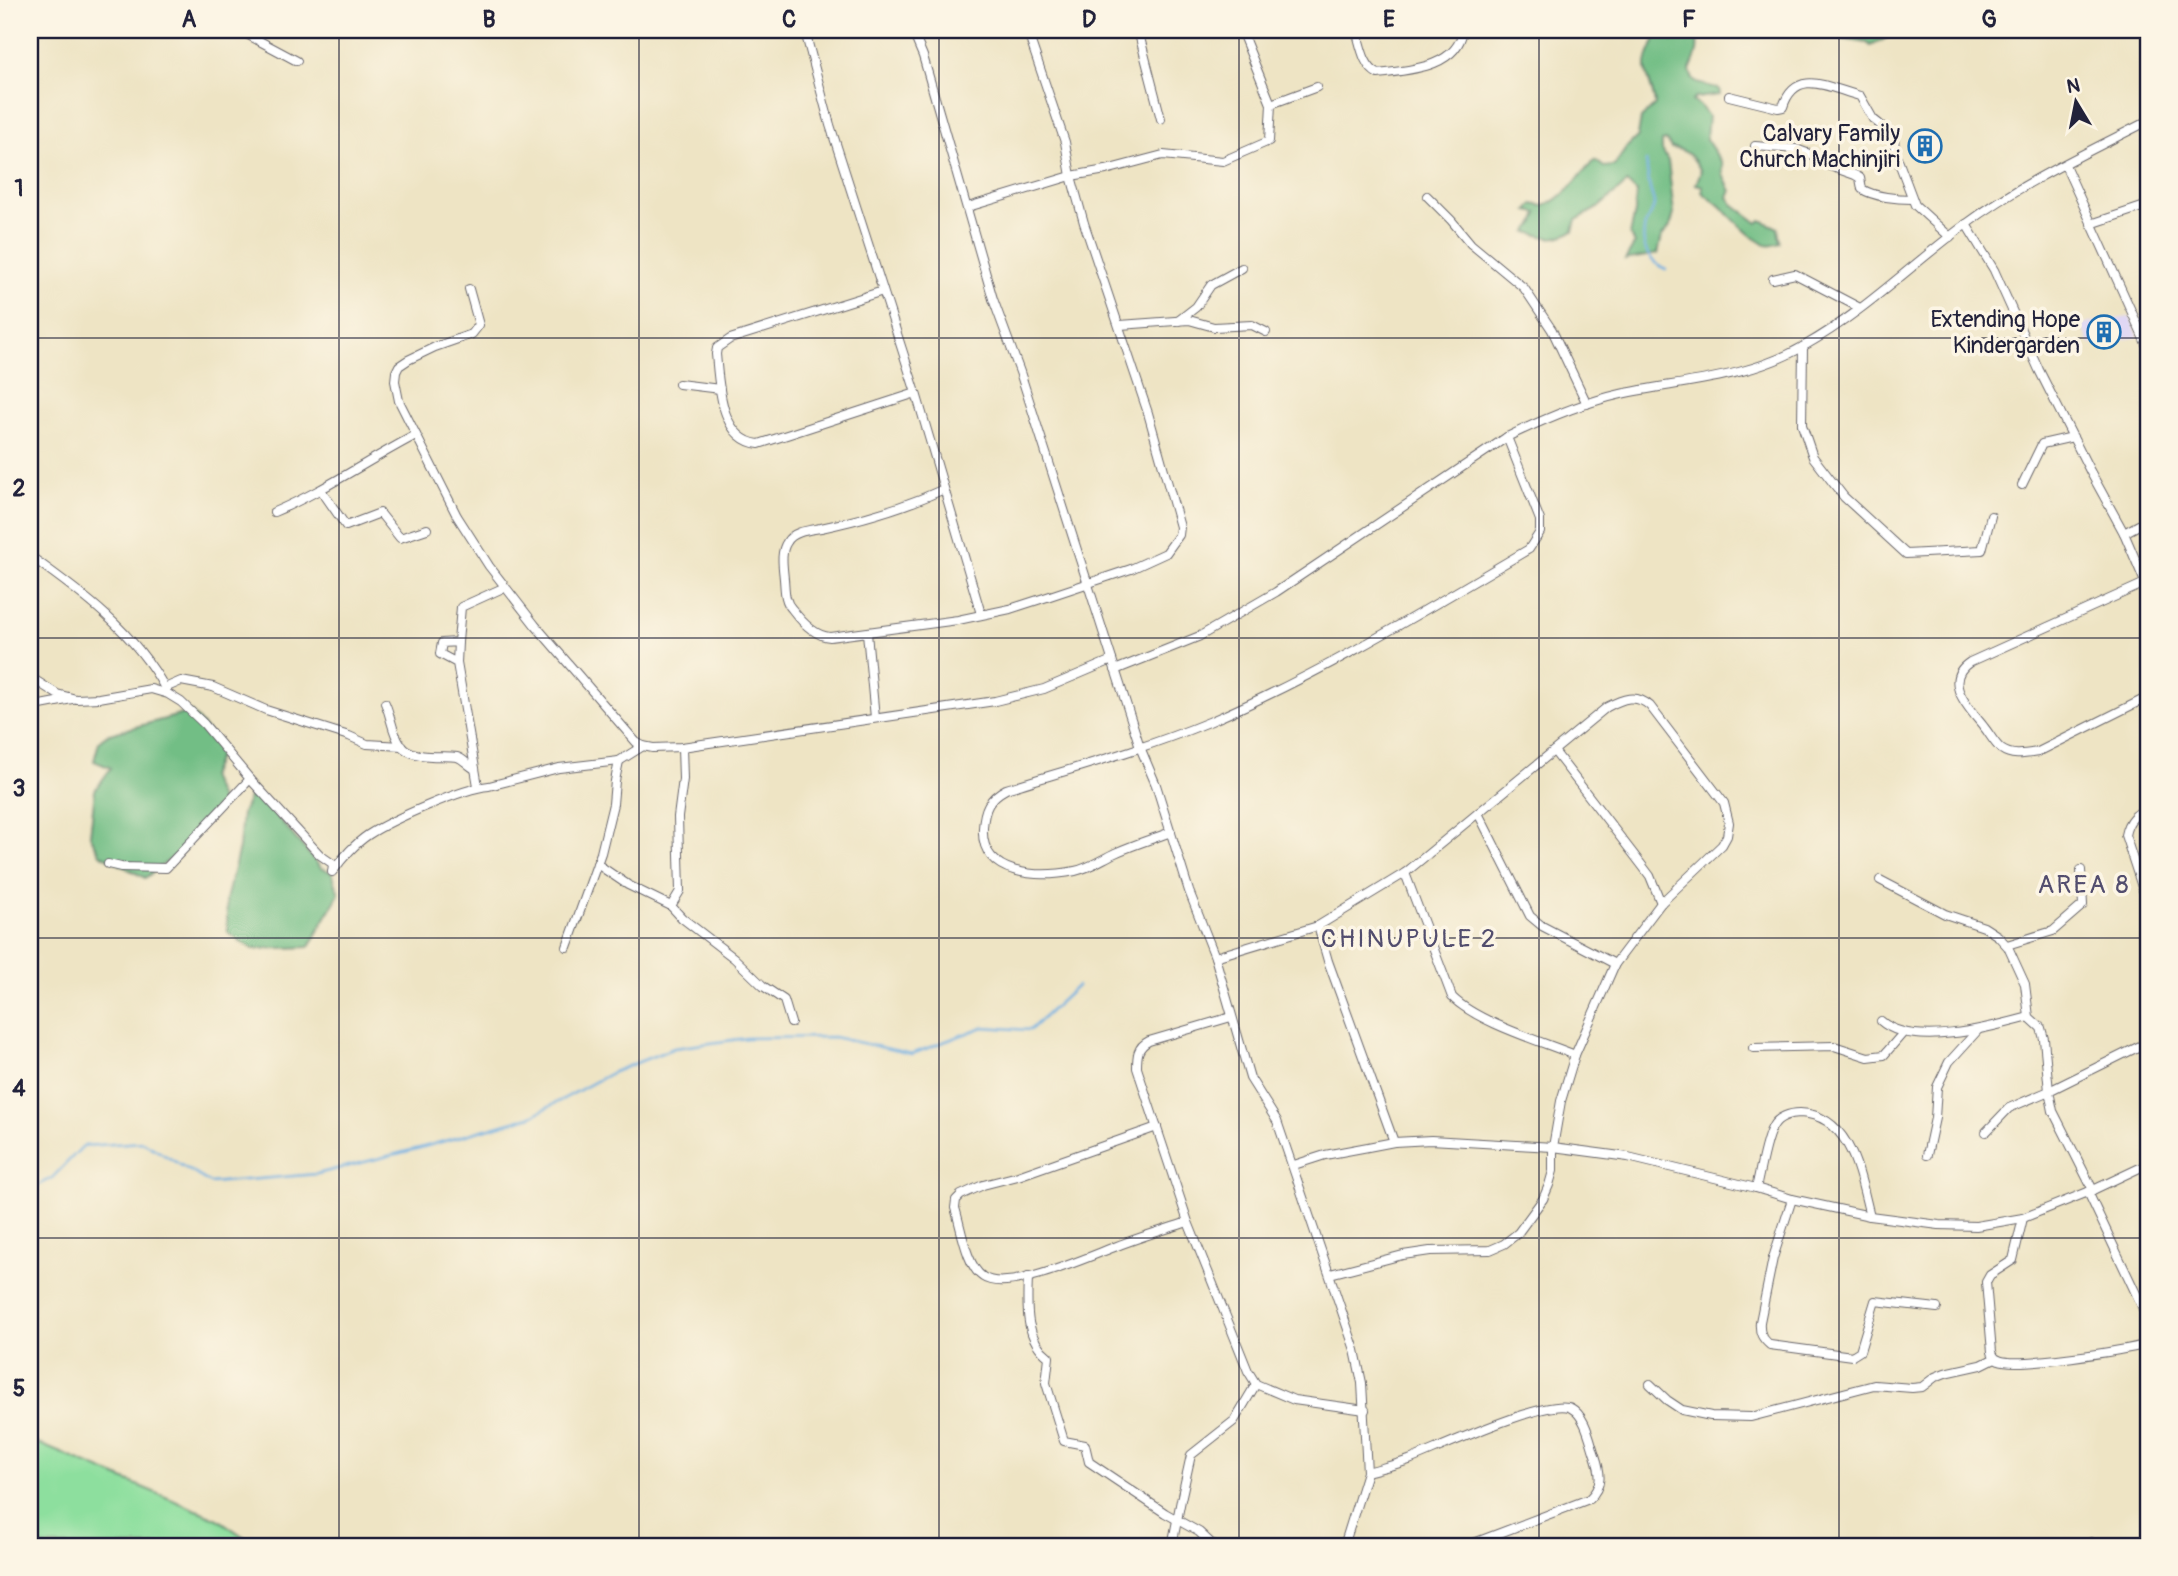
<svg xmlns="http://www.w3.org/2000/svg" width="2178" height="1576" font-family="Pangolin,sans-serif">
  <rect width="100%" height="100%" fill="#fcf5e5"/>
  <filter id="ink" filterUnits="userSpaceOnUse"><feTurbulence type="fractalNoise" baseFrequency=".0143" numOctaves="2"/><feDisplacementMap in="SourceGraphic" scale="14" xChannelSelector="R" yChannelSelector="G"/><feConvolveMatrix kernelMatrix="1 2 1 2 8 2 1 2 1" color-interpolation-filters="sRGB"/></filter>
  <filter id="wash" filterUnits="userSpaceOnUse"><feTurbulence type="fractalNoise" baseFrequency=".00686" numOctaves="4" result="noise"/><feDisplacementMap in="SourceGraphic" scale="28" xChannelSelector="R" yChannelSelector="G"/><feGaussianBlur stdDeviation="1.57" result="paint"/><feColorMatrix in="noise" values="0 0 0 0 0 0 0 0 0 0 0 0 0 0 0 0 0 1.4 0 .05"/><feComposite in="paint" operator="in"/></filter>
  <g filter="url(#wash)">
    <rect width="100%" height="100%" fill="#eee4c4"/>
    <path fill="#ded5f5" d="M 2130,317 L 2139,337 L 2090,344 L 2081,324 Z"/>
    <path fill="#8ddf9e" stroke="#58806c" stroke-width="2" d="M 30,1440 L 218,1519 L 257,1546 L 30,1546 Z"/>
    <g fill="#72be85" stroke="#4a7060" stroke-width="2">
      <path d="M 1658,30 L 1696,30 C 1699,50 1698,52 1690,70 C 1693,85 1697,83 1709,86 C 1712,86 1716,89 1719,89 L 1720,95 L 1696,98 L 1692,101 L 1700,106 L 1708,116 L 1706,139 L 1722,163 L 1723,175 L 1731,191 L 1728,197 L 1733,204 L 1758,223 L 1761,220 L 1778,228 L 1780,243 C 1774,245 1769,247 1764,244 C 1747,235 1734,219 1720,206 C 1715,201 1708,198 1702,192 L 1703,186 L 1696,184 L 1701,171 C 1694,158 1687,149 1671,148 L 1666,140 L 1662,141 L 1662,150 L 1668,161 L 1674,214 L 1670,227 L 1662,236 L 1658,254 L 1625,260 L 1635,243 L 1630,235 L 1635,212 L 1636,192 L 1627,183 L 1598,208 L 1576,220 L 1573,231 C 1550,242 1550,237 1527,232 L 1535,222 L 1538,213 L 1528,211 L 1533,204 L 1544,206 C 1566,198 1578,176 1595,160 L 1604,167 L 1614,166 L 1627,147 L 1638,136 L 1641,118 L 1655,105 C 1654,91 1647,80 1646,67 C 1645,54 1656,43 1658,30 Z"/>
      <path d="M 1831,30 L 1895,30 L 1895,31 L 1892,35 L 1871,46 L 1867,43 L 1842,39 L 1831,34 Z"/>
      <path d="M 191,712 L 222,748 L 210,777 L 221,801 L 184,849 L 145,878 L 100,854 L 90,835 L 95,790 L 111,768 L 94,761 L 99,742 L 106,735 Z"/>
      <path d="M 253,789 L 321,868 L 332,872 L 339,894 L 309,947 L 253,949 L 228,933 L 226,900 L 239,848 L 242,813 Z"/>
    </g>
    <g fill="none" stroke-linecap="round" stroke-linejoin="round">
      <g stroke="#6eaee1" stroke-width="2.5">
        <path d="M 1646,161 C 1647,170 1648,179 1650,189 C 1651,194 1654,199 1654,204 C 1654,211 1648,218 1645,225 C 1640,244 1647,262 1666,269"/>
        <path d="M 30,1189 L 52,1178 L 83,1146 L 143,1142 L 210,1183 L 317,1174 L 420,1148 L 532,1116 L 611,1073 L 674,1048 L 747,1038 L 834,1037 L 912,1054 L 983,1027 L 1030,1030 L 1077,986"/>
      </g>
    </g>
  </g>
  <g filter="url(#ink)">
    <g fill="none" stroke-linecap="round" stroke-linejoin="round">
      <defs>
        <g id="street">
          <path d="M 239,30 L 297,61"/>
          <path d="M 808,30 L 807,39 L 830,125 L 916,393 L 981,614"/>
          <path d="M 912,30 L 923,56 L 993,299 L 1020,372 L 1140,747 L 1156,785 L 1189,891 L 1215,957 L 1250,1078 L 1277,1121 L 1355,1350 L 1362,1383 L 1367,1472 L 1344,1546"/>
          <path d="M 1138,30 L 1161,119"/>
          <path d="M 1356,30 C 1361,46 1363,66 1378,74 C 1409,70 1457,68 1463,30"/>
          <path d="M 1729,96 L 1778,108 L 1783,107 C 1796,66 1831,89 1860,96 L 1873,119 L 1894,136 L 1895,152 L 1915,205 L 1950,237"/>
          <path d="M 1271,104 L 1317,87"/>
          <path d="M 1755,146 L 1796,149 L 1815,156 L 1827,165 L 1855,175 L 1860,178 L 1862,189 C 1874,197 1898,199 1912,199"/>
          <path d="M 2065,165 L 2148,348"/>
          <path d="M 1427,196 L 1451,220 L 1471,244 L 1524,288 L 1552,330 L 1587,404"/>
          <path d="M 968,207 L 1071,176 L 1106,170 L 1163,155 L 1223,161 L 1269,141 L 1271,104 L 1241,30"/>
          <path d="M 1966,224 L 1994,270 L 2039,370 L 2090,471 L 2124,533 L 2148,589"/>
          <path d="M 2091,224 L 2148,205"/>
          <path d="M 1773,279 L 1795,274 L 1860,308"/>
          <path d="M 469,289 L 479,325 L 472,334 L 435,347 L 408,360 L 399,366 L 396,372 L 395,381 L 399,401 L 457,516 L 489,566 L 535,625 L 636,742 L 643,746 L 653,748 L 682,747 L 995,701 L 1044,689 L 1112,660"/>
          <path d="M 883,291 L 730,339 L 717,348 L 716,354 C 719,384 720,440 759,444 L 916,393"/>
          <path d="M 1178,321 L 1196,307 L 1211,285 L 1242,268"/>
          <path d="M 1120,325 L 1189,320 L 1214,327 L 1252,325 L 1266,332"/>
          <path d="M 1803,347 L 1802,425 L 1813,457 L 1844,497 L 1906,554 L 1982,550 L 1991,516"/>
          <path d="M 679,384 L 720,389"/>
          <path d="M 2022,485 L 2042,444 L 2073,437"/>
          <path d="M 944,489 C 905,507 864,519 821,528 C 810,530 793,531 787,542 C 780,552 783,567 784,579 C 785,589 784,601 792,609 C 801,621 815,636 830,637 L 958,620 L 1010,609 L 1047,597 L 1131,569 L 1166,553 L 1179,535 L 1180,527 L 1148,413 L 1084,223 L 1071,176 L 1065,142 L 1027,30"/>
          <path d="M 321,490 L 346,526 L 380,513 L 400,538 L 427,529"/>
          <path d="M 274,512 C 324,491 368,460 416,435"/>
          <path d="M 2124,533 L 2148,520"/>
          <path d="M 30,556 C 82,593 135,632 166,690"/>
          <path d="M 2145,583 L 1970,662 C 1941,681 1969,708 1984,727 C 1989,733 1994,743 2001,749 C 2012,757 2025,754 2038,752 L 2148,697"/>
          <path d="M 867,633 L 875,718"/>
          <path d="M 458,642 L 461,607 L 505,587"/>
          <path d="M 457,663 L 458,642 L 442,643 L 440,654 L 457,663 L 478,786"/>
          <path d="M 1115,670 L 1200,636 L 1276,592 L 1507,437 C 1544,419 1581,403 1621,394 C 1683,381 1748,379 1804,346 C 1863,313 1911,265 1965,225 C 2021,183 2086,153 2148,121"/>
          <path d="M 30,677 L 57,694 L 76,699 L 99,698 L 151,689 L 168,694 L 181,702 L 204,724 L 250,779 L 320,855 L 333,864 L 332,872"/>
          <path d="M 165,688 L 181,681 L 213,687 L 266,710 L 349,736 L 367,744 L 402,746"/>
          <path d="M 385,703 C 391,716 392,732 400,744 C 411,760 440,755 457,757 C 463,758 468,766 475,769"/>
          <path d="M 30,707 L 72,699"/>
          <path d="M 1554,751 L 1641,864 L 1650,876 L 1661,903"/>
          <path d="M 2148,808 C 2135,814 2128,820 2125,835 L 2146,899 L 2148,901"/>
          <path d="M 1478,813 L 1530,916 L 1542,926 L 1615,964"/>
          <path d="M 1171,832 C 1152,839 1133,845 1115,853 C 1102,859 1090,868 1075,871 C 1040,878 980,877 983,828 C 984,809 989,798 1006,789 C 1074,768 1144,749 1209,722 C 1321,674 1424,611 1529,549 L 1540,532 L 1540,520 L 1507,437"/>
          <path d="M 108,864 L 121,867 L 166,868 L 250,779"/>
          <path d="M 597,864 L 628,885 L 671,906 L 682,918 L 734,958 L 763,986 L 784,1000 L 791,1023"/>
          <path d="M 334,870 C 342,858 356,843 368,835 C 391,820 463,788 489,786 L 559,768 L 619,761 L 643,746"/>
          <path d="M 1405,873 L 1452,997 C 1477,1022 1540,1041 1575,1055"/>
          <path d="M 1880,880 L 1945,914 L 1984,927 L 1998,936 L 2008,947 L 2025,984 L 2029,1017 L 2041,1028 L 2044,1039 L 2049,1091 L 2009,1108 L 1986,1132"/>
          <path d="M 671,906 L 680,891 L 678,817 L 683,779 L 682,747"/>
          <path d="M 1318,926 L 1328,961 L 1394,1142"/>
          <path d="M 2007,945 L 2053,931 L 2083,905 L 2081,870"/>
          <path d="M 567,947 L 601,853 L 613,804 L 615,781 L 619,761"/>
          <path d="M 1215,957 L 1318,926 L 1405,873 L 1607,707 C 1622,699 1636,693 1650,706 L 1724,803 L 1729,823 L 1727,836 L 1722,845 L 1661,903 L 1615,964 L 1575,1055 L 1561,1101 L 1553,1147 L 1553,1171 L 1549,1185 L 1543,1199 L 1518,1233 L 1504,1244 L 1490,1250 L 1430,1251 L 1403,1255 L 1330,1274"/>
          <path d="M 1231,1017 L 1149,1041 C 1137,1047 1137,1056 1137,1068 L 1188,1222 L 1248,1371 L 1256,1384 L 1294,1400 L 1365,1410"/>
          <path d="M 1881,1021 C 1912,1049 1992,1027 2029,1017"/>
          <path d="M 1753,1048 L 1834,1046 L 1868,1057 L 1884,1055 L 1903,1033"/>
          <path d="M 1157,1127 L 1018,1176 L 983,1185 L 961,1195 L 956,1200 L 955,1208 C 961,1226 966,1266 983,1277 C 1007,1294 1090,1256 1117,1246 C 1140,1237 1164,1230 1188,1222"/>
          <path d="M 1927,1155 L 1935,1118 L 1937,1087 L 1949,1062 L 1978,1030"/>
          <path d="M 1294,1165 L 1325,1155 L 1368,1147 L 1394,1142 L 1431,1140 L 1553,1147 L 1628,1157 L 1756,1188 L 1792,1199 L 1870,1216 L 1939,1225 L 1976,1226 L 2023,1218 L 2093,1190 L 2148,1164"/>
          <path d="M 1756,1188 C 1760,1173 1765,1138 1773,1126 C 1778,1117 1790,1113 1800,1113 C 1852,1115 1860,1178 1870,1216"/>
          <path d="M 2093,1190 L 2053,1111 L 2049,1091 L 2148,1042"/>
          <path d="M 2088,1192 L 2148,1319"/>
          <path d="M 1792,1199 L 1773,1258 L 1760,1322 C 1759,1333 1762,1338 1770,1345 L 1852,1356 L 1860,1351 L 1875,1301 L 1937,1308"/>
          <path d="M 2023,1218 L 2013,1260 L 1990,1275 L 1986,1282 L 1992,1352 C 1994,1357 1994,1358 1999,1360 C 2016,1368 2126,1350 2148,1344"/>
          <path d="M 1028,1277 C 1027,1306 1024,1338 1049,1357 L 1046,1383 L 1064,1441 L 1085,1445 L 1089,1462 L 1165,1513 L 1199,1532 L 1214,1546"/>
          <path d="M 1650,1384 L 1667,1400 L 1682,1410 L 1711,1416 L 1751,1417 L 1874,1385 L 1912,1388 L 1922,1387 L 1935,1377 L 1945,1373 L 1981,1365 L 1995,1358"/>
          <path d="M 1367,1472 C 1381,1468 1395,1465 1409,1460 C 1437,1449 1549,1397 1571,1408 C 1586,1416 1590,1441 1595,1455 C 1601,1473 1603,1486 1589,1499 L 1466,1546"/>
          <path d="M 2091,1542 L 2092,1546"/>
          <path d="M 1172,1546 L 1181,1500 L 1191,1455 L 1234,1421 L 1256,1384"/>
        </g>
      </defs>
      <use href="#street" stroke="#69666b" stroke-width="10"/>
      <use href="#street" stroke="#fff" stroke-width="8"/>
    </g>
  </g>
  <path fill="none" stroke="#22223b" stroke-width="2" stroke-opacity="0.55" d="M 339,30 L 339,1546M 639,30 L 639,1546M 939,30 L 939,1546M 1239,30 L 1239,1546M 1539,30 L 1539,1546M 1839,30 L 1839,1546M 30,338 L 2148,338M 30,638 L 2148,638M 30,938 L 2148,938M 30,1238 L 2148,1238"/>
  <defs>
    <symbol id="building-ring" viewBox="-11 -11 22 22"><circle r="9.5" fill="#fcf5e5" stroke="#1f6fb2" stroke-width="1.5"/><path d="M-4-6H4V6H1V3H-1V6H-4ZM-2.5-4.3h1.7v1.8h-1.7ZM.8-4.3h1.7v1.8H.8ZM-2.5-1h1.7V.8h-1.7ZM.8-1h1.7V.8H.8Z" fill="#1f6fb2"/></symbol>
  </defs>
  <g fill-rule="evenodd">
    <use href="#building-ring" x="1906" y="127" width="38" height="38"/>
    <use href="#building-ring" x="2085" y="313" width="38" height="38"/>
  </g>
  <g text-anchor="middle" dominant-baseline="central" stroke-width="7" stroke-linejoin="round" paint-order="stroke">
    <g font-size="23" fill="#22223b" stroke="#fcf5e5" text-anchor="end">
      <text x="1900" y="133">Calvary Family<tspan x="1900" dy="26">Church Machinjiri</tspan></text>
      <text x="2080" y="319">Extending Hope<tspan x="2080" dy="26">Kindergarden</tspan></text>
    </g>
    <g font-size="26" letter-spacing="2" fill="#524d6e" stroke="#fcf5e5">
      <text x="2084" y="885">AREA 8</text>
      <text x="1409" y="939">CHINUPULE 2</text>
    </g>
  </g>
  <rect width="2178" height="1576" fill="none" stroke="#fcf5e5" stroke-width="77"/>
  <g transform="translate(2076 102) rotate(350)" stroke="#fcf5e5" stroke-width="5" paint-order="stroke">
  <path d="M0-5L12 26L0 18L-12 26Z" fill="#22223b"/>
  <text y="-10" font-size="19" font-weight="bold" text-anchor="middle" fill="#22223b">N</text>
  </g>
  <rect x="38" y="38" width="2102" height="1500" fill="none" stroke="#22223b" stroke-width="2.5"/>
  <g font-size="23" text-anchor="middle" font-weight="bold" fill="#22223b">
    <text x="189" y="27">A</text>
    <text x="489" y="27">B</text>
    <text x="789" y="27">C</text>
    <text x="1089" y="27">D</text>
    <text x="1389" y="27">E</text>
    <text x="1689" y="27">F</text>
    <text x="1989" y="27">G</text>
    <text x="19" y="196">1</text>
    <text x="19" y="496">2</text>
    <text x="19" y="796">3</text>
    <text x="19" y="1096">4</text>
    <text x="19" y="1396">5</text>
  </g>
</svg>
